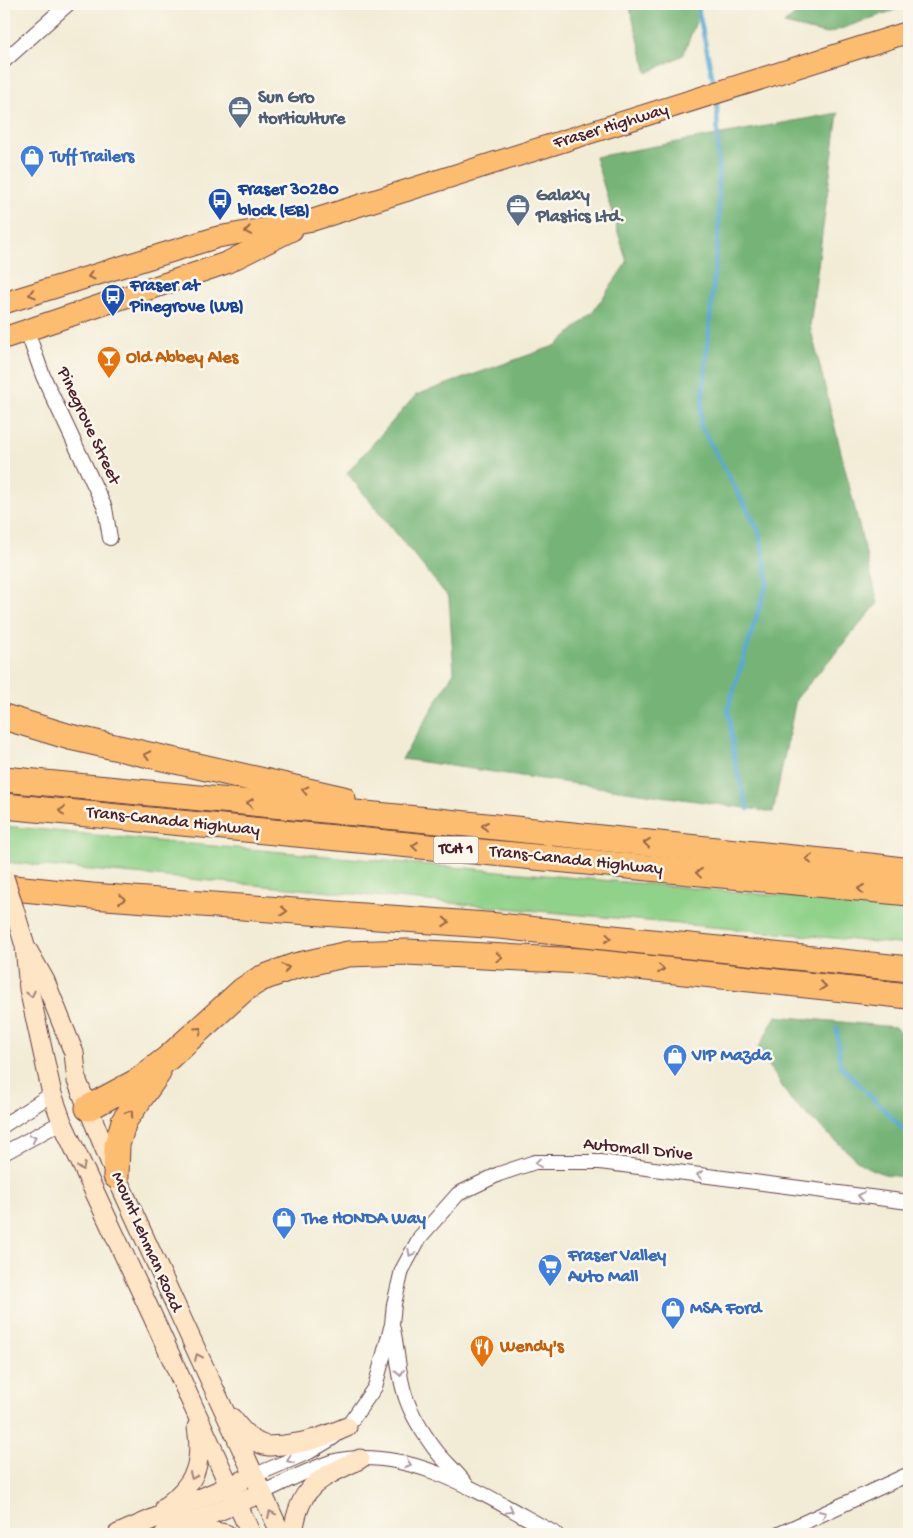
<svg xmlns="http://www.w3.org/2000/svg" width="913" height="1538" font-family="'Gochi Hand',sans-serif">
  <rect width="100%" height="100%" fill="#fbf7ec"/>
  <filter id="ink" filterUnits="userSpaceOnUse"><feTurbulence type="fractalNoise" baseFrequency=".02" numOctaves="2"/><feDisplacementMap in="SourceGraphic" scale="10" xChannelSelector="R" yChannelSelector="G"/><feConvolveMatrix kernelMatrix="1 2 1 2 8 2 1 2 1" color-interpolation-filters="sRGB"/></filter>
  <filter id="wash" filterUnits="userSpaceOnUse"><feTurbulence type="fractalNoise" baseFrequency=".0096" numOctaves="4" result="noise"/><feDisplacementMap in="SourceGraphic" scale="20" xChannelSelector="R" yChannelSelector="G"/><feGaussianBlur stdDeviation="1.12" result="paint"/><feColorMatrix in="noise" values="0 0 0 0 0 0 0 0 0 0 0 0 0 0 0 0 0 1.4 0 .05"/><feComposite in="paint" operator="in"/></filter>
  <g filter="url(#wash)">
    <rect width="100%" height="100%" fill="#f2ecd6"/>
    <path fill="#91d28a" stroke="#6e785a" d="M 4,826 L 156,841 L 909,907 L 909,945 L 4,862 Z"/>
    <g fill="#74b476" stroke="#5f6a50">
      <path d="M 631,4 L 703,4 L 683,55 L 647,73 L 630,8 Z"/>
      <path d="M 806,4 L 909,4 L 909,5 L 826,34 L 784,24 Z"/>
      <path d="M 838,113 L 810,326 L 878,603 L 796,699 L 773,812 L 402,759 L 454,672 L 449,598 L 347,473 L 416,395 L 557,345 L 593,312 L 627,262 L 595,157 Z"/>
      <path d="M 776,1016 L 895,1027 L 909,1041 L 909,1177 C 891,1177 876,1173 860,1163 L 791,1100 L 758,1049 Z"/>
    </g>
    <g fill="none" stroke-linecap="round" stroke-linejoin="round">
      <g stroke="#5aa9d4" stroke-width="4.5">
        <path d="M 697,4 L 713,80"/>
        <path d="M 717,98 L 719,225 L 700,425 L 759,531 L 768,580 L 728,708 L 735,764 L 748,809"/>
        <path d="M 837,1028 L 840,1065 L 909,1135"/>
      </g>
    </g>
  </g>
  <g filter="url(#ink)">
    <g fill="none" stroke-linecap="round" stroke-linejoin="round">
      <defs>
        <g id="street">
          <path d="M 4,61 L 68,4"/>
          <path d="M 27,331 L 43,376 L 105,508 L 110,538"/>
          <path d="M 4,1125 L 52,1094"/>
          <path d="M 4,1153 L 62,1122"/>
          <path d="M 393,1329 C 398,1352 398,1376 406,1398 C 412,1416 423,1433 434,1448 C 444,1462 458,1472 467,1486"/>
          <path d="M 253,1476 L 309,1452 L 331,1439 L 347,1427 L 375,1387 L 392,1324 L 394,1304 L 402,1270 L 420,1237 L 458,1194 L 499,1174 L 535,1162 L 600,1162 L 909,1202"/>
          <path d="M 261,1493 C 282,1484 314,1466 335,1461 C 411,1444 492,1500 556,1534"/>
          <path d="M 779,1534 L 909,1474"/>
        </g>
        <g id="secondary">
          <path d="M 14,909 L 25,946 L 29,989 L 45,1062 L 52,1094 L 62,1122 L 152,1315 L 251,1534"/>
          <path d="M 28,951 L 45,981 L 74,1053 L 77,1081 L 116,1176 L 281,1534"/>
          <path d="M 232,1418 C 241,1430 252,1443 268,1446 C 273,1446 279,1445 284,1445 C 307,1443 326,1436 347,1427"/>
          <path d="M 165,1507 C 195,1484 203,1465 197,1427"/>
          <path d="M 182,1531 L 200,1529 L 226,1534"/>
          <path d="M 118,1534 L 241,1481"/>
          <path d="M 164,1534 L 261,1493"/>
          <path d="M 293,1534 C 299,1485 319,1479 360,1459"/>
        </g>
        <g id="primary">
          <path d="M 4,303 L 218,237 L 313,220 L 909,32"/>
          <path d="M 4,338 L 226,263 L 292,230"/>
        </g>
        <g id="highway">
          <path d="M 4,717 L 70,737 L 343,799"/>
          <path d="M 4,779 L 438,821 L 879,867 L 909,871"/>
          <path d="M 4,806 L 909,893"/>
          <path d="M 4,887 L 92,896 L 499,926 L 909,969"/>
          <path d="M 88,1108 L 138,1081 L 168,1058 L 243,990 L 260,979 L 295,966 L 348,954 L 407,952 L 581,961 L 909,996"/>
          <path d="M 116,1176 L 117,1145 L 124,1121 L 158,1073"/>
        </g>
      </defs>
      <use href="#street" stroke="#633e45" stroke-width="16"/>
      <use href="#secondary" stroke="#633e45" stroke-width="21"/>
      <use href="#primary" stroke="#633e45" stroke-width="23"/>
      <use href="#highway" stroke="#633e45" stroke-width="27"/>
      <use href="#street" stroke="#fff" stroke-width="14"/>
      <use href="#secondary" stroke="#fee5c5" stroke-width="19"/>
      <use href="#primary" stroke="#fcbd6f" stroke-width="21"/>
      <use href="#highway" stroke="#fcbd6f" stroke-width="25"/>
      <defs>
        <path id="secondary-bridge" d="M 4,877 L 14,909"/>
      </defs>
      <use href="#secondary-bridge" stroke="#633e45" stroke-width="21" stroke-linecap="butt"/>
      <use href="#secondary-bridge" stroke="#fee5c5" stroke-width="19"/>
    </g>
    <defs><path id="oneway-chevron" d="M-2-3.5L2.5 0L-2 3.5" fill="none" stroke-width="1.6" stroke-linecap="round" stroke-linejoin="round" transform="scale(1.25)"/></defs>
    <g stroke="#9a664a">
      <use href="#oneway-chevron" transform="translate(248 231) rotate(170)"/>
      <use href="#oneway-chevron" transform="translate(91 276) rotate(163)"/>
      <use href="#oneway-chevron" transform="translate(32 294) rotate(163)"/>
      <use href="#oneway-chevron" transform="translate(147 755) rotate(-167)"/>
      <use href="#oneway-chevron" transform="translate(305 790) rotate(-167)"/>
      <use href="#oneway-chevron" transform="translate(250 803) rotate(-174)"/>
      <use href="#oneway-chevron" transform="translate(62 811) rotate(-174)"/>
      <use href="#oneway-chevron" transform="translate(485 826) rotate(-174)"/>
      <use href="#oneway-chevron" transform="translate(647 843) rotate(-174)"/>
      <use href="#oneway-chevron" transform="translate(415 846) rotate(-174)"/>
      <use href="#oneway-chevron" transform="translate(809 859) rotate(-174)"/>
      <use href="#oneway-chevron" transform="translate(699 873) rotate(-174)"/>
      <use href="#oneway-chevron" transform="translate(861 889) rotate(-174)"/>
      <use href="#oneway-chevron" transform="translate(122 899) rotate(4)"/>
      <use href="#oneway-chevron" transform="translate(284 911) rotate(4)"/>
      <use href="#oneway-chevron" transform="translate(446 922) rotate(4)"/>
      <use href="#oneway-chevron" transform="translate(608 938) rotate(6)"/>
      <use href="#oneway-chevron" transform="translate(499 957) rotate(2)"/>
      <use href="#oneway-chevron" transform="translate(286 968) rotate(-17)"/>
      <use href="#oneway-chevron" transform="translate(661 969) rotate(6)"/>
      <use href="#oneway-chevron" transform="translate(823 986) rotate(6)"/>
      <use href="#oneway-chevron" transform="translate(199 1030) rotate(-42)"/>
      <use href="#oneway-chevron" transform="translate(130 1113) rotate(-55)"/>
    </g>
    <g stroke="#a48278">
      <use href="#oneway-chevron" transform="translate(31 994) rotate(78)"/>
      <use href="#oneway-chevron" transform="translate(82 1167) rotate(65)"/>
      <use href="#oneway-chevron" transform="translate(198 1357) rotate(-114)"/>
      <use href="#oneway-chevron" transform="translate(193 1476) rotate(114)"/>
      <use href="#oneway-chevron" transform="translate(271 1514) rotate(-115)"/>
    </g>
    <g stroke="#ae9aa0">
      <use href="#oneway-chevron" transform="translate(33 1138) rotate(-28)"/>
      <use href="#oneway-chevron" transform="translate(538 1163) rotate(174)"/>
      <use href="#oneway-chevron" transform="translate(700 1175) rotate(-173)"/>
      <use href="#oneway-chevron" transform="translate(861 1196) rotate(-172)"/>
      <use href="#oneway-chevron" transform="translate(411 1253) rotate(118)"/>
      <use href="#oneway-chevron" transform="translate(400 1373) rotate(81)"/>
      <use href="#oneway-chevron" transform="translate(290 1460) rotate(157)"/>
      <use href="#oneway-chevron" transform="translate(408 1464) rotate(16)"/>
      <use href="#oneway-chevron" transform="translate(510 1510) rotate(28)"/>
      <use href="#oneway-chevron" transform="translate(823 1514) rotate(-25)"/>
    </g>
  </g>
  <defs>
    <symbol id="office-pin" viewBox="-11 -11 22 30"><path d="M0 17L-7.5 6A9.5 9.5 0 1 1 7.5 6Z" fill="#5c6f8a" stroke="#fbf7ec"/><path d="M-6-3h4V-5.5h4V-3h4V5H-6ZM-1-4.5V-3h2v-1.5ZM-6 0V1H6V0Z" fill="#fff"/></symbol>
    <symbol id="shop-pin" viewBox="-11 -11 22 30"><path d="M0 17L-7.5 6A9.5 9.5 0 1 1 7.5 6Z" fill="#3f7fe0" stroke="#fbf7ec"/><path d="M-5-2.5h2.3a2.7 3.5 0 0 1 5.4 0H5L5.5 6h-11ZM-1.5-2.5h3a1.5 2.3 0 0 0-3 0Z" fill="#fff"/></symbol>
    <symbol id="bus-pin" viewBox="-11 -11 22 30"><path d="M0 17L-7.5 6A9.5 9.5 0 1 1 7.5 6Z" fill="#1a4fb4" stroke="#fbf7ec"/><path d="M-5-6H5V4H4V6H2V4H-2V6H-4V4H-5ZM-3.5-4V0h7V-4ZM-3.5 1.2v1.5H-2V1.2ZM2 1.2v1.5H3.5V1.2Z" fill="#fff"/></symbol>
    <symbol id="bar-pin" viewBox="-11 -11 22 30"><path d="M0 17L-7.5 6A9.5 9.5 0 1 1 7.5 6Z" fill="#e8710a" stroke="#fbf7ec"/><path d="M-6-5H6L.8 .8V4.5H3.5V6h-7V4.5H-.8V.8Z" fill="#fff"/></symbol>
    <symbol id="supermarket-pin" viewBox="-11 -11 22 30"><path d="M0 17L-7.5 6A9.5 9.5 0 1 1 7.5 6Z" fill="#3f7fe0" stroke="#fbf7ec"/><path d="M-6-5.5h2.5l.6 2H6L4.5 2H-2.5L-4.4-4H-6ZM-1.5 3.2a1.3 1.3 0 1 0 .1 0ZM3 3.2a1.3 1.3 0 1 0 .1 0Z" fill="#fff"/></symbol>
    <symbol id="restaurant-pin" viewBox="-11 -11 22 30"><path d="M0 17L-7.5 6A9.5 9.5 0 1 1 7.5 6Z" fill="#e8710a" stroke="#fbf7ec"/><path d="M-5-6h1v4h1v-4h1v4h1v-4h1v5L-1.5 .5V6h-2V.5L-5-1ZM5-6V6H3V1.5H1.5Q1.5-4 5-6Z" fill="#fff"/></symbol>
  </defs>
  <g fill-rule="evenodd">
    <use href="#office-pin" x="226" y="94" width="28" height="38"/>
    <use href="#shop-pin" x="18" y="143" width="28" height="38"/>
    <use href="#bus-pin" x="206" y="186" width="28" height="38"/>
    <use href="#office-pin" x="504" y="192" width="28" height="38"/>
    <use href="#bus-pin" x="99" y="282" width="28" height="38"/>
    <use href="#bar-pin" x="95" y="344" width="28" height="38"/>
    <use href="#shop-pin" x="661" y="1042" width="28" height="38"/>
    <use href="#shop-pin" x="270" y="1205" width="28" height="38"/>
    <use href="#supermarket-pin" x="536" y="1252" width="28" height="38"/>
    <use href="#shop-pin" x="659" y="1295" width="28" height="38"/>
    <use href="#restaurant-pin" x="468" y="1333" width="28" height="38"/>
  </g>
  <g text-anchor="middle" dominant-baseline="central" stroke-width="5" stroke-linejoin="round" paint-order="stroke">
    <rect fill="#fbf7ec" stroke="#7f6065" stroke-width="1" x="433.5" y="836.5" width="45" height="27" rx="4"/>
    <g font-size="16" font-weight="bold" fill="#4a1f2b">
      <text x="456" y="850">TCH 1</text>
    </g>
    <g font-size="18" font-weight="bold" fill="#4e5e75" stroke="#fbf7ec" text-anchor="start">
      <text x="258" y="98">Sun Gro<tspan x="258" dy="21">Horticulture</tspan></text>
      <text x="536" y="196">Galaxy<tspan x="536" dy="21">Plastics Ltd.</tspan></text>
    </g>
    <g font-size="18" fill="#4a1f2b" stroke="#fbf7ec">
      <text transform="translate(611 127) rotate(-17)">Fraser Highway</text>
      <text transform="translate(88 426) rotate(65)">Pinegrove Street</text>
      <text transform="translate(173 822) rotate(6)">Trans-Canada Highway</text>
      <text transform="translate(576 861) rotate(6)">Trans-Canada Highway</text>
      <text transform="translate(638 1150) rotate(6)">Automall Drive</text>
      <text transform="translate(146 1242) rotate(66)">Mount Lehman Road</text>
    </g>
    <g font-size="18" font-weight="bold" fill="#366cbe" stroke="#fbf7ec" text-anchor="start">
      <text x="50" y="157">Tuff Trailers</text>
      <text x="692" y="1056">VIP Mazda</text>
      <text x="302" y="1219">The HONDA Way</text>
      <text x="568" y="1256">Fraser Valley<tspan x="568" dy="21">Auto Mall</tspan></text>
      <text x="690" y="1309">MSA Ford</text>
    </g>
    <g font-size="18" font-weight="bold" fill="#164399" stroke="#fbf7ec" text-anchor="start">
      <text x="238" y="190">Fraser 30280<tspan x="238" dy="21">block (EB)</tspan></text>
      <text x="130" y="286">Fraser at<tspan x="130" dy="21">Pinegrove (WB)</tspan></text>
    </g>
    <g font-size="18" font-weight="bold" fill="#c56008" stroke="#fbf7ec" text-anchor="start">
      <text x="126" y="358">Old Abbey Ales</text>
      <text x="500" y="1347">Wendy's</text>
    </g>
  </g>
  <rect width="913" height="1538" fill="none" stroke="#fbf7ec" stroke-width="20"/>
</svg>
